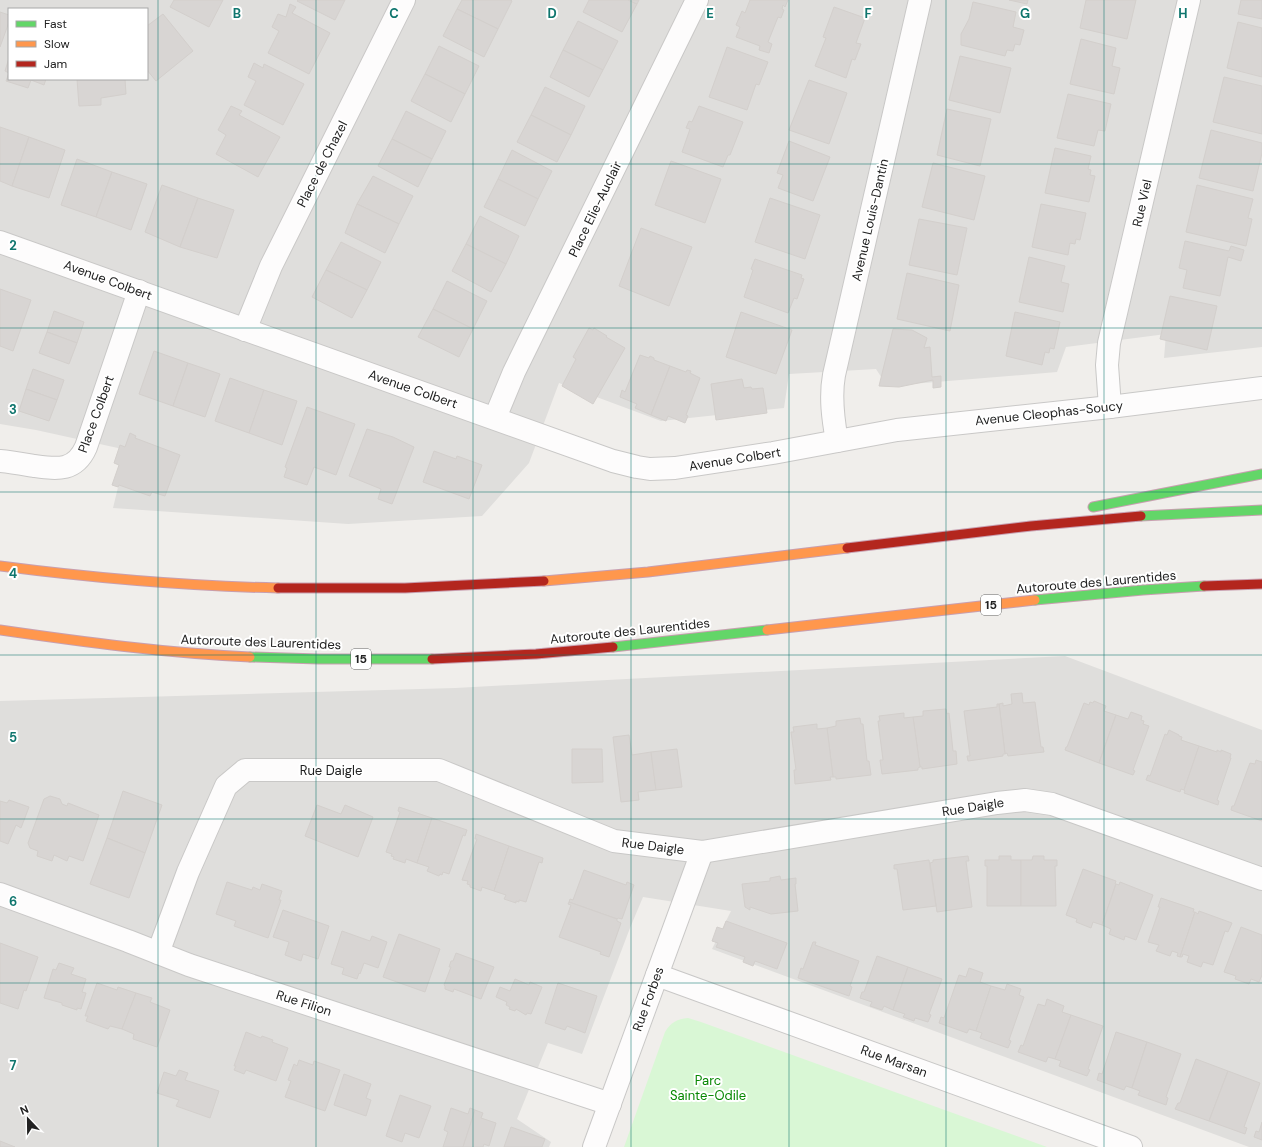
<svg xmlns="http://www.w3.org/2000/svg" width="1262" height="1147" font-family="'DM Sans',sans-serif">
  <rect width="100%" height="100%" fill="#f0eeeb"/>
  <g fill="#dfdedc" fill-rule="evenodd">
    <path d="M 0,0 L 1262,0 L 1262,347 L 1164,358 L 1166,334 L 1066,347 L 1057,372 L 887,386 L 876,369 L 789,374 L 784,408 L 661,421 L 559,383 L 529,463 L 482,516 L 348,524 L 113,508 L 127,450 L 36,430 L 0,424 ZM 9,9 L 147,9 L 147,79 L 9,79 Z"/>
    <path d="M 1065,656 L 1262,730 L 1262,1147 L 1249,1147 L 712,949 L 731,911 L 643,897 L 630,928 L 582,1054 L 548,1043 L 517,1119 L 551,1142 L 549,1147 L 0,1147 L 0,701 L 455,688 Z"/>
  </g>
  <path fill="#d9f7d5" d="M 688,1018 L 701,1022 L 1047,1147 L 624,1147 L 665,1032 C 671,1022 677,1019 688,1018 Z"/>
  <g fill="#d8d5d3" stroke="#d3cfcc">
    <path d="M 174,0 L 223,0 L 209,27 L 170,7 Z"/>
    <path d="M 298,0 L 345,0 L 335,20 L 297,1 Z"/>
    <path d="M 462,0 L 511,0 L 512,1 L 498,29 L 457,9 Z"/>
    <path d="M 589,0 L 628,0 L 637,4 L 622,32 L 583,12 Z"/>
    <path d="M 628,0 L 639,0 L 637,4 Z"/>
    <path d="M 750,0 L 788,0 L 785,7 L 783,5 L 782,9 L 784,10 L 781,18 L 778,17 L 768,42 L 772,44 L 769,53 L 759,50 L 760,46 L 736,37 L 740,27 L 736,25 L 742,11 L 745,13 Z"/>
    <path d="M 1009,0 L 1028,0 L 1027,4 Z"/>
    <path d="M 1086,0 L 1136,0 L 1127,39 L 1080,28 Z"/>
    <path d="M 1241,0 L 1262,0 L 1262,19 L 1238,14 Z"/>
    <path d="M 973,2 L 1016,12 L 1013,27 L 1024,30 L 1020,45 L 1015,44 L 1013,51 L 1007,50 L 1005,56 L 961,45 L 961,34 L 969,19 Z"/>
    <path d="M 290,4 L 296,7 L 292,13 L 330,33 L 309,74 L 268,53 L 279,31 L 272,27 L 278,14 L 286,17 Z"/>
    <path d="M 834,7 L 865,18 L 856,43 L 861,44 L 855,60 L 852,59 L 846,78 L 815,66 L 826,38 L 823,37 Z"/>
    <path d="M 457,9 L 498,29 L 484,57 L 443,36 Z"/>
    <path d="M 0,12 L 9,15 L 9,22 L 0,47 Z"/>
    <path d="M 163,14 L 193,51 L 156,81 L 147,70 L 147,26 Z"/>
    <path d="M 578,21 L 618,41 L 603,70 L 563,50 Z"/>
    <path d="M 1238,22 L 1262,28 L 1262,77 L 1227,68 Z"/>
    <path d="M 1081,39 L 1116,48 L 1112,66 L 1120,68 L 1114,94 L 1070,84 Z"/>
    <path d="M 439,46 L 479,66 L 465,94 L 425,74 Z"/>
    <path d="M 727,47 L 768,62 L 759,85 L 756,84 L 747,110 L 709,97 Z"/>
    <path d="M 563,50 L 603,70 L 589,97 L 550,77 Z"/>
    <path d="M 960,56 L 1011,68 L 1000,113 L 949,100 Z"/>
    <path d="M 9,58 L 9,73 L 5,71 Z"/>
    <path d="M 254,63 L 263,68 L 264,64 L 304,84 L 283,125 L 244,105 L 256,81 L 248,77 Z"/>
    <path d="M 9,73 L 9,79 L 46,79 L 44,85 L 31,80 L 28,88 L 6,81 Z"/>
    <path d="M 425,74 L 465,94 L 451,122 L 411,101 Z"/>
    <path d="M 1224,77 L 1262,86 L 1262,134 L 1213,122 Z"/>
    <path d="M 77,79 L 125,79 L 126,94 L 101,98 L 101,105 L 79,106 Z"/>
    <path d="M 809,80 L 847,93 L 829,144 L 789,130 Z"/>
    <path d="M 545,87 L 585,106 L 571,135 L 531,115 Z"/>
    <path d="M 1068,94 L 1111,104 L 1105,131 L 1098,130 L 1094,146 L 1057,138 Z"/>
    <path d="M 231,106 L 242,111 L 239,115 L 280,137 L 258,177 L 216,154 L 226,135 L 218,130 Z"/>
    <path d="M 699,106 L 743,122 L 730,155 L 728,155 L 723,167 L 682,152 L 690,129 L 686,128 L 689,121 L 692,122 Z"/>
    <path d="M 947,109 L 991,119 L 980,166 L 937,155 Z"/>
    <path d="M 406,111 L 446,131 L 432,159 L 392,139 Z"/>
    <path d="M 531,115 L 571,135 L 557,162 L 517,142 Z"/>
    <path d="M 0,127 L 29,137 L 12,186 L 0,181 Z"/>
    <path d="M 1211,130 L 1262,143 L 1262,153 L 1253,191 L 1199,178 Z"/>
    <path d="M 29,137 L 65,150 L 49,198 L 12,186 Z"/>
    <path d="M 392,139 L 432,159 L 418,187 L 378,166 Z"/>
    <path d="M 789,141 L 830,157 L 813,201 L 778,188 L 783,175 L 777,173 Z"/>
    <path d="M 1055,148 L 1091,156 L 1088,169 L 1091,170 L 1090,175 L 1095,176 L 1089,202 L 1045,193 Z"/>
    <path d="M 512,150 L 552,171 L 538,199 L 498,179 Z"/>
    <path d="M 77,159 L 112,172 L 96,217 L 61,205 Z"/>
    <path d="M 671,161 L 721,179 L 705,223 L 655,205 Z"/>
    <path d="M 933,163 L 985,176 L 974,220 L 922,207 Z"/>
    <path d="M 112,172 L 147,184 L 131,230 L 96,217 Z"/>
    <path d="M 373,176 L 413,196 L 399,224 L 357,204 Z"/>
    <path d="M 498,179 L 538,199 L 525,226 L 484,207 Z"/>
    <path d="M 162,185 L 198,198 L 180,247 L 145,232 Z"/>
    <path d="M 1197,185 L 1253,199 L 1248,218 L 1252,219 L 1246,246 L 1186,232 Z"/>
    <path d="M 198,198 L 234,210 L 217,258 L 180,247 Z"/>
    <path d="M 770,198 L 820,215 L 805,259 L 755,242 Z"/>
    <path d="M 357,204 L 399,224 L 385,253 L 345,233 Z"/>
    <path d="M 1041,204 L 1086,213 L 1080,240 L 1076,239 L 1075,244 L 1070,243 L 1068,255 L 1032,247 Z"/>
    <path d="M 480,216 L 519,236 L 506,264 L 466,244 Z"/>
    <path d="M 919,219 L 967,228 L 957,275 L 909,265 Z"/>
    <path d="M 641,228 L 692,247 L 669,306 L 619,286 Z"/>
    <path d="M 1185,241 L 1229,251 L 1231,246 L 1244,250 L 1241,261 L 1228,257 L 1220,296 L 1183,288 L 1187,270 L 1179,268 Z"/>
    <path d="M 341,242 L 381,262 L 367,290 L 326,270 Z"/>
    <path d="M 466,244 L 506,264 L 491,292 L 452,271 Z"/>
    <path d="M 1029,257 L 1065,266 L 1061,282 L 1069,284 L 1063,312 L 1019,302 Z"/>
    <path d="M 755,259 L 802,275 L 801,278 L 804,279 L 797,299 L 794,298 L 788,313 L 744,297 L 753,270 L 751,269 Z"/>
    <path d="M 326,270 L 367,290 L 352,318 L 312,297 Z"/>
    <path d="M 907,273 L 959,285 L 950,331 L 897,319 Z"/>
    <path d="M 447,281 L 487,301 L 473,329 L 433,309 Z"/>
    <path d="M 0,289 L 31,300 L 13,351 L 0,346 Z"/>
    <path d="M 1170,296 L 1217,306 L 1207,350 L 1160,339 Z"/>
    <path d="M 433,309 L 473,329 L 459,357 L 418,337 Z"/>
    <path d="M 54,311 L 84,322 L 77,343 L 47,332 Z"/>
    <path d="M 741,312 L 792,330 L 776,374 L 726,357 Z"/>
    <path d="M 1015,312 L 1060,322 L 1054,349 L 1050,348 L 1049,353 L 1045,352 L 1042,365 L 1006,356 Z"/>
    <path d="M 589,328 L 593,330 L 594,328 L 607,336 L 606,337 L 625,348 L 593,404 L 562,386 L 576,359 L 573,357 Z"/>
    <path d="M 893,329 L 912,330 L 927,338 L 924,348 L 930,347 L 932,377 L 941,376 L 941,387 L 933,388 L 933,380 L 899,387 L 879,386 Z"/>
    <path d="M 47,332 L 77,343 L 69,364 L 39,353 Z"/>
    <path d="M 154,351 L 188,363 L 173,406 L 139,394 Z"/>
    <path d="M 640,355 L 649,358 L 650,356 L 654,358 L 654,360 L 670,366 L 651,415 L 635,408 L 637,404 L 620,397 L 622,390 L 625,392 Z"/>
    <path d="M 188,363 L 220,374 L 205,417 L 173,406 Z"/>
    <path d="M 670,366 L 686,372 L 687,370 L 691,371 L 690,373 L 700,378 L 686,415 L 688,416 L 685,423 L 668,416 L 666,421 L 651,415 Z"/>
    <path d="M 33,369 L 64,380 L 57,400 L 26,389 Z"/>
    <path d="M 230,378 L 264,390 L 249,433 L 215,421 Z"/>
    <path d="M 742,379 L 744,388 L 751,387 L 752,389 L 763,388 L 767,413 L 716,420 L 711,384 Z"/>
    <path d="M 26,389 L 57,400 L 49,421 L 19,411 Z"/>
    <path d="M 264,390 L 297,401 L 282,445 L 249,433 Z"/>
    <path d="M 307,407 L 355,424 L 336,475 L 314,467 L 307,485 L 284,477 L 287,468 L 285,467 Z"/>
    <path d="M 367,429 L 393,437 L 414,447 L 392,504 L 378,499 L 381,489 L 349,476 Z"/>
    <path d="M 130,433 L 136,436 L 135,438 L 180,455 L 165,496 L 152,492 L 150,496 L 119,485 L 118,487 L 112,485 L 119,465 L 114,463 L 120,445 L 125,447 Z"/>
    <path d="M 434,451 L 456,459 L 457,456 L 482,465 L 469,499 L 423,482 Z"/>
    <path d="M 1022,693 L 1023,703 L 1035,702 L 1041,747 L 1043,747 L 1044,752 L 1008,756 L 1007,753 L 1005,754 L 999,704 L 1003,703 L 1003,706 L 1012,704 L 1011,694 Z"/>
    <path d="M 1094,701 L 1106,706 L 1104,711 L 1116,715 L 1099,763 L 1065,750 L 1066,747 L 1067,747 L 1084,703 L 1089,705 L 1090,702 L 1093,703 Z"/>
    <path d="M 997,704 L 999,704 L 1005,754 L 1003,754 L 1003,756 L 968,761 L 967,756 L 970,756 L 964,711 L 997,707 Z"/>
    <path d="M 946,709 L 947,714 L 949,713 L 953,751 L 956,751 L 957,764 L 922,769 L 922,767 L 920,767 L 913,717 L 923,716 L 923,711 Z"/>
    <path d="M 1131,712 L 1142,716 L 1141,720 L 1144,721 L 1143,724 L 1149,726 L 1133,770 L 1135,771 L 1133,775 L 1099,763 L 1116,715 L 1128,719 Z"/>
    <path d="M 904,713 L 904,718 L 913,717 L 920,767 L 918,768 L 918,770 L 882,774 L 880,760 L 883,760 L 878,721 L 880,721 L 879,716 Z"/>
    <path d="M 860,718 L 861,724 L 863,724 L 867,761 L 869,761 L 871,775 L 836,779 L 836,777 L 833,777 L 827,728 L 836,726 L 836,721 Z"/>
    <path d="M 817,724 L 817,729 L 827,728 L 833,777 L 830,777 L 831,780 L 795,784 L 794,770 L 796,770 L 791,732 L 794,732 L 793,727 Z"/>
    <path d="M 1169,730 L 1179,735 L 1179,736 L 1182,737 L 1181,740 L 1199,746 L 1184,790 L 1181,789 L 1180,792 L 1146,780 L 1148,775 L 1150,776 L 1165,734 L 1167,735 Z"/>
    <path d="M 629,735 L 632,755 L 651,752 L 656,790 L 638,792 L 639,800 L 621,802 L 613,737 Z"/>
    <path d="M 1199,746 L 1217,752 L 1217,750 L 1221,752 L 1221,750 L 1231,754 L 1230,758 L 1231,758 L 1217,800 L 1219,801 L 1218,805 L 1184,793 L 1185,791 L 1184,790 Z"/>
    <path d="M 572,749 L 602,749 L 603,782 L 572,783 Z"/>
    <path d="M 677,749 L 682,787 L 656,790 L 651,752 Z"/>
    <path d="M 1256,760 L 1262,762 L 1262,821 L 1231,810 L 1232,806 L 1234,806 L 1250,763 L 1255,764 Z"/>
    <path d="M 123,791 L 162,805 L 145,853 L 107,838 Z"/>
    <path d="M 50,796 L 60,799 L 62,804 L 67,806 L 68,803 L 99,815 L 83,861 L 69,856 L 67,861 L 54,855 L 52,861 L 37,856 L 38,851 L 30,848 L 28,843 L 44,799 Z"/>
    <path d="M 9,800 L 29,807 L 21,828 L 16,825 L 8,844 L 0,841 L 0,801 L 7,803 Z"/>
    <path d="M 317,805 L 341,814 L 345,805 L 373,817 L 358,857 L 305,836 Z"/>
    <path d="M 399,807 L 432,818 L 417,863 L 406,859 L 405,863 L 393,859 L 394,857 L 391,856 L 392,854 L 386,852 L 400,812 L 398,811 Z"/>
    <path d="M 432,818 L 467,830 L 465,836 L 463,835 L 449,874 L 443,872 L 442,875 L 440,874 L 439,876 L 427,871 L 429,867 L 417,863 Z"/>
    <path d="M 476,834 L 509,846 L 494,891 L 482,887 L 481,891 L 470,887 L 470,885 L 467,884 L 468,881 L 462,880 L 477,839 L 475,839 Z"/>
    <path d="M 107,838 L 145,853 L 129,898 L 90,884 Z"/>
    <path d="M 509,846 L 543,858 L 542,863 L 539,862 L 526,902 L 519,900 L 519,902 L 516,901 L 516,903 L 504,899 L 506,895 L 494,891 Z"/>
    <path d="M 968,856 L 969,861 L 966,861 L 972,907 L 937,912 L 930,863 L 933,862 L 933,860 Z"/>
    <path d="M 999,856 L 1011,856 L 1011,860 L 1021,860 L 1021,906 L 987,906 L 987,866 L 985,866 L 985,860 L 999,860 Z"/>
    <path d="M 1033,856 L 1044,856 L 1044,860 L 1057,860 L 1057,866 L 1055,866 L 1056,906 L 1021,906 L 1021,860 L 1032,860 Z"/>
    <path d="M 929,860 L 936,906 L 903,910 L 897,869 L 894,869 L 894,865 Z"/>
    <path d="M 1083,869 L 1116,881 L 1115,884 L 1116,884 L 1102,925 L 1093,922 L 1091,928 L 1076,922 L 1077,919 L 1066,915 Z"/>
    <path d="M 584,870 L 626,885 L 627,882 L 634,885 L 622,919 L 618,918 L 617,919 L 569,902 L 570,899 L 573,900 Z"/>
    <path d="M 780,876 L 781,880 L 796,878 L 796,884 L 795,884 L 798,911 L 771,914 L 750,907 L 750,910 L 745,907 L 742,884 L 770,881 L 770,878 Z"/>
    <path d="M 227,882 L 252,890 L 253,887 L 260,890 L 262,884 L 282,891 L 279,900 L 281,900 L 268,938 L 234,926 L 236,921 L 216,914 Z"/>
    <path d="M 1120,882 L 1153,895 L 1136,940 L 1125,936 L 1124,940 L 1109,934 L 1111,929 L 1102,925 L 1116,884 L 1119,885 Z"/>
    <path d="M 1161,898 L 1194,909 L 1193,912 L 1195,912 L 1180,957 L 1177,956 L 1178,953 L 1172,951 L 1170,956 L 1156,951 L 1159,945 L 1148,942 L 1160,907 L 1158,907 Z"/>
    <path d="M 569,902 L 617,919 L 617,921 L 621,923 L 609,957 L 600,954 L 601,952 L 559,937 L 571,905 L 568,904 Z"/>
    <path d="M 283,910 L 329,926 L 318,959 L 303,954 L 301,961 L 285,955 L 289,942 L 273,937 Z"/>
    <path d="M 1199,911 L 1232,923 L 1228,932 L 1225,931 L 1213,965 L 1203,962 L 1201,967 L 1187,962 L 1189,956 L 1183,954 L 1182,957 L 1180,957 L 1195,912 L 1198,914 Z"/>
    <path d="M 726,921 L 787,943 L 777,969 L 755,961 L 753,966 L 743,962 L 745,957 L 716,947 L 718,943 L 712,941 L 717,927 L 723,929 Z"/>
    <path d="M 1241,927 L 1262,935 L 1262,975 L 1259,982 L 1251,979 L 1249,984 L 1235,979 L 1236,976 L 1224,972 Z"/>
    <path d="M 342,931 L 370,941 L 372,936 L 387,942 L 378,968 L 364,963 L 360,974 L 359,973 L 357,979 L 342,974 L 344,968 L 331,964 Z"/>
    <path d="M 399,934 L 440,949 L 425,992 L 383,977 Z"/>
    <path d="M 813,942 L 816,942 L 815,945 L 859,961 L 850,986 L 852,987 L 849,996 L 798,978 L 801,968 L 803,969 Z"/>
    <path d="M 0,943 L 38,957 L 26,991 L 24,990 L 18,1009 L 0,1003 Z"/>
    <path d="M 456,953 L 494,967 L 481,999 L 454,989 L 453,992 L 445,989 L 445,986 L 444,985 L 451,967 L 449,967 L 451,961 L 453,961 Z"/>
    <path d="M 877,956 L 908,967 L 893,1010 L 884,1006 L 882,1010 L 870,1006 L 872,1002 L 860,998 L 862,992 L 864,992 Z"/>
    <path d="M 59,963 L 74,968 L 71,974 L 86,979 L 82,992 L 86,993 L 81,1009 L 77,1008 L 77,1010 L 62,1005 L 62,1003 L 44,998 L 53,969 L 56,970 Z"/>
    <path d="M 908,967 L 942,979 L 929,1014 L 931,1015 L 928,1022 L 915,1018 L 914,1021 L 903,1017 L 905,1014 L 893,1010 Z"/>
    <path d="M 969,968 L 983,973 L 980,982 L 991,986 L 976,1031 L 969,1029 L 967,1033 L 939,1023 L 941,1017 L 944,1018 L 959,975 L 966,977 Z"/>
    <path d="M 515,979 L 529,985 L 530,982 L 542,987 L 531,1014 L 527,1013 L 526,1015 L 516,1009 L 515,1011 L 509,1009 L 510,1007 L 506,1005 L 507,1002 L 496,997 L 500,987 L 510,991 Z"/>
    <path d="M 97,983 L 117,990 L 118,987 L 136,993 L 122,1029 L 110,1026 L 108,1029 L 86,1021 L 88,1016 L 85,1016 Z"/>
    <path d="M 558,983 L 597,996 L 585,1033 L 567,1026 L 565,1030 L 545,1023 Z"/>
    <path d="M 1007,984 L 1021,989 L 1019,995 L 1024,997 L 1009,1040 L 1011,1041 L 1008,1048 L 980,1038 L 982,1033 L 976,1031 L 991,986 L 1005,990 Z"/>
    <path d="M 136,993 L 152,998 L 150,1002 L 170,1010 L 157,1047 L 133,1039 L 134,1034 L 122,1029 Z"/>
    <path d="M 1047,999 L 1064,1006 L 1062,1012 L 1071,1015 L 1055,1059 L 1048,1057 L 1046,1062 L 1018,1052 L 1021,1045 L 1023,1046 L 1038,1004 L 1045,1006 Z"/>
    <path d="M 1071,1015 L 1103,1026 L 1088,1069 L 1090,1070 L 1087,1076 L 1059,1066 L 1061,1061 L 1055,1059 Z"/>
    <path d="M 246,1032 L 261,1038 L 262,1036 L 273,1040 L 272,1042 L 288,1048 L 276,1081 L 246,1070 L 244,1074 L 234,1070 L 236,1066 L 234,1066 Z"/>
    <path d="M 1116,1032 L 1147,1042 L 1132,1088 L 1126,1086 L 1124,1090 L 1097,1080 L 1099,1073 L 1102,1074 Z"/>
    <path d="M 1147,1042 L 1181,1054 L 1166,1097 L 1168,1098 L 1166,1105 L 1138,1095 L 1140,1091 L 1132,1088 Z"/>
    <path d="M 1196,1059 L 1228,1071 L 1209,1121 L 1175,1109 L 1178,1103 L 1180,1103 Z"/>
    <path d="M 299,1060 L 313,1065 L 314,1061 L 340,1070 L 325,1111 L 285,1097 L 291,1081 L 288,1080 L 294,1064 L 297,1066 Z"/>
    <path d="M 179,1070 L 188,1073 L 185,1080 L 219,1091 L 210,1118 L 176,1106 L 179,1100 L 157,1093 L 164,1072 L 176,1076 Z"/>
    <path d="M 1228,1071 L 1260,1083 L 1244,1127 L 1247,1128 L 1245,1134 L 1209,1121 Z"/>
    <path d="M 344,1074 L 371,1084 L 366,1098 L 371,1100 L 366,1116 L 334,1105 Z"/>
    <path d="M 400,1095 L 431,1106 L 419,1138 L 405,1133 L 402,1142 L 386,1136 Z"/>
    <path d="M 451,1108 L 468,1114 L 470,1108 L 475,1110 L 463,1147 L 443,1147 L 448,1132 L 444,1130 Z"/>
    <path d="M 475,1110 L 483,1113 L 481,1118 L 496,1123 L 489,1146 L 484,1144 L 483,1147 L 463,1147 Z"/>
    <path d="M 1262,1122 L 1262,1140 L 1254,1137 L 1256,1131 L 1259,1132 Z"/>
    <path d="M 511,1127 L 545,1139 L 542,1147 L 504,1147 Z"/>
    <path d="M 0,1141 L 15,1147 L 0,1147 Z"/>
  </g>
  <g fill="none" stroke-linecap="round" stroke-linejoin="round">
    <defs>
      <g id="street">
        <path d="M 0,242 L 613,461 L 637,467 L 650,469 L 675,468 L 773,453 L 897,430 L 1110,407 L 1262,388"/>
        <path d="M 245,330 L 271,266 L 404,0"/>
        <path d="M 1110,407 L 1107,365 L 1109,343 L 1189,0"/>
        <path d="M 495,418 L 514,372 L 697,0"/>
        <path d="M 837,441 C 833,419 830,397 834,375 L 920,0"/>
        <path d="M 0,461 C 11,462 22,464 34,466 C 57,469 75,472 86,447 L 139,291"/>
        <path d="M 0,894 L 128,941 L 189,965 L 610,1104"/>
        <path d="M 158,953 L 188,872 L 226,786 L 245,770 L 439,770 L 614,841 L 702,852 L 997,803 L 1025,800 L 1052,804 L 1262,879"/>
        <path d="M 657,975 L 1131,1147"/>
        <path d="M 594,1147 L 702,852"/>
      </g>
      <g id="fast">
        <path d="M 1093,507 L 1262,474"/>
        <path d="M 1141,516 L 1262,510"/>
        <path d="M 1035,600 L 1143,590 L 1204,586"/>
        <path d="M 613,647 L 767,630"/>
        <path d="M 250,657 L 319,659 L 432,659"/>
      </g>
      <g id="slow">
        <path d="M 0,566 C 93,578 185,586 278,588"/>
        <path d="M 544,581 L 648,572 L 847,548"/>
        <path d="M 0,630 C 83,642 166,653 250,657"/>
        <path d="M 767,630 L 1035,600"/>
      </g>
      <g id="jam">
        <path d="M 847,548 L 1031,526 L 1141,516"/>
        <path d="M 1204,586 L 1262,584"/>
        <path d="M 278,588 L 405,588 L 544,581"/>
        <path d="M 432,659 L 536,654 L 613,647"/>
      </g>
    </defs>
    <use href="#street" stroke="#c9c8c7" stroke-width="24"/>
    <use href="#fast" stroke="#c89fb0" stroke-width="11"/>
    <use href="#slow" stroke="#c89fb0" stroke-width="11"/>
    <use href="#jam" stroke="#c89fb0" stroke-width="11"/>
    <use href="#street" stroke="#fdfcfc" stroke-width="22"/>
    <use href="#fast" stroke="#63d668" stroke-width="9"/>
    <use href="#slow" stroke="#ff974d" stroke-width="9"/>
    <use href="#jam" stroke="#b3261e" stroke-width="9"/>
  </g>
  <path fill="none" stroke="#0f766e" stroke-width="1" stroke-opacity="0.55" d="M 158,0 L 158,1147M 316,0 L 316,1147M 473,0 L 473,1147M 631,0 L 631,1147M 789,0 L 789,1147M 946,0 L 946,1147M 1104,0 L 1104,1147M 0,164 L 1262,164M 0,328 L 1262,328M 0,492 L 1262,492M 0,655 L 1262,655M 0,819 L 1262,819M 0,983 L 1262,983"/>
  <g text-anchor="middle" dominant-baseline="central" stroke-width="4" stroke-linejoin="round" paint-order="stroke">
    <g fill="#fff" stroke="#646464" stroke-width="1">
      <rect x="981" y="595" width="20" height="20" rx="3"/>
      <rect x="351" y="649" width="20" height="20" rx="3"/>
    </g>
    <g font-size="12" font-weight="bold" fill="#222">
      <text x="991" y="605">15</text>
      <text x="361" y="659">15</text>
    </g>
    <g font-size="13" fill="#222" stroke="#fff">
      <text transform="translate(322 164) rotate(-63)">Place de Chazel</text>
      <text transform="translate(1142 203) rotate(-77)">Rue Viel</text>
      <text transform="translate(595 209) rotate(-64)">Place Elie-Auclair</text>
      <text transform="translate(870 220) rotate(-77)">Avenue Louis-Dantin</text>
      <text transform="translate(108 280) rotate(20)">Avenue Colbert</text>
      <text transform="translate(413 389) rotate(19)">Avenue Colbert</text>
      <text transform="translate(1049 413) rotate(-6)">Avenue Cleophas-Soucy</text>
      <text transform="translate(96 414) rotate(-70)">Place Colbert</text>
      <text transform="translate(735 459) rotate(-9)">Avenue Colbert</text>
      <text transform="translate(1096 582) rotate(-5)">Autoroute des Laurentides</text>
      <text transform="translate(630 631) rotate(-6)">Autoroute des Laurentides</text>
      <text transform="translate(261 642) rotate(2)">Autoroute des Laurentides</text>
      <text x="331" y="770">Rue Daigle</text>
      <text transform="translate(973 807) rotate(-9)">Rue Daigle</text>
      <text transform="translate(653 846) rotate(7)">Rue Daigle</text>
      <text transform="translate(648 999) rotate(-70)">Rue Forbes</text>
      <text transform="translate(304 1003) rotate(18)">Rue Filion</text>
      <text transform="translate(894 1061) rotate(20)">Rue Marsan</text>
    </g>
    <g font-size="13" fill="#088803" stroke="#fff">
      <text x="708" y="1080">Parc<tspan x="708" dy="15">Sainte-Odile</tspan></text>
    </g>
  </g>
  <g font-size="13" text-anchor="middle" font-weight="bold" fill="#0f766e" stroke="#fff" stroke-width="4" stroke-linejoin="round" paint-order="stroke">
    <text x="237" y="18">B</text>
    <text x="394" y="18">C</text>
    <text x="552" y="18">D</text>
    <text x="710" y="18">E</text>
    <text x="868" y="18">F</text>
    <text x="1025" y="18">G</text>
    <text x="1183" y="18">H</text>
    <text x="13" y="250">2</text>
    <text x="13" y="414">3</text>
    <text x="13" y="578">4</text>
    <text x="13" y="742">5</text>
    <text x="13" y="906">6</text>
    <text x="13" y="1070">7</text>
  </g>
  <rect x="8" y="8" width="140" height="72" fill="#ffffff" stroke="#a7a7a7"/>
  <rect x="16" y="21" width="20" height="6" fill="#63d668" stroke="#a7a7a7"/>
  <text x="44" y="28" font-size="12" fill="#222222">Fast</text>
  <rect x="16" y="41" width="20" height="6" fill="#ff974d" stroke="#a7a7a7"/>
  <text x="44" y="48" font-size="12" fill="#222222">Slow</text>
  <rect x="16" y="61" width="20" height="6" fill="#b3261e" stroke="#a7a7a7"/>
  <text x="44" y="68" font-size="12" fill="#222222">Jam</text>
  <g transform="translate(28 1119) rotate(338)" stroke="#ffffff" stroke-width="3" paint-order="stroke">
  <path d="M0-3L7 15L0 10L-7 15Z" fill="#222222"/>
  <text y="-6" font-size="11" font-weight="bold" text-anchor="middle" fill="#222222">N</text>
  </g>
</svg>
